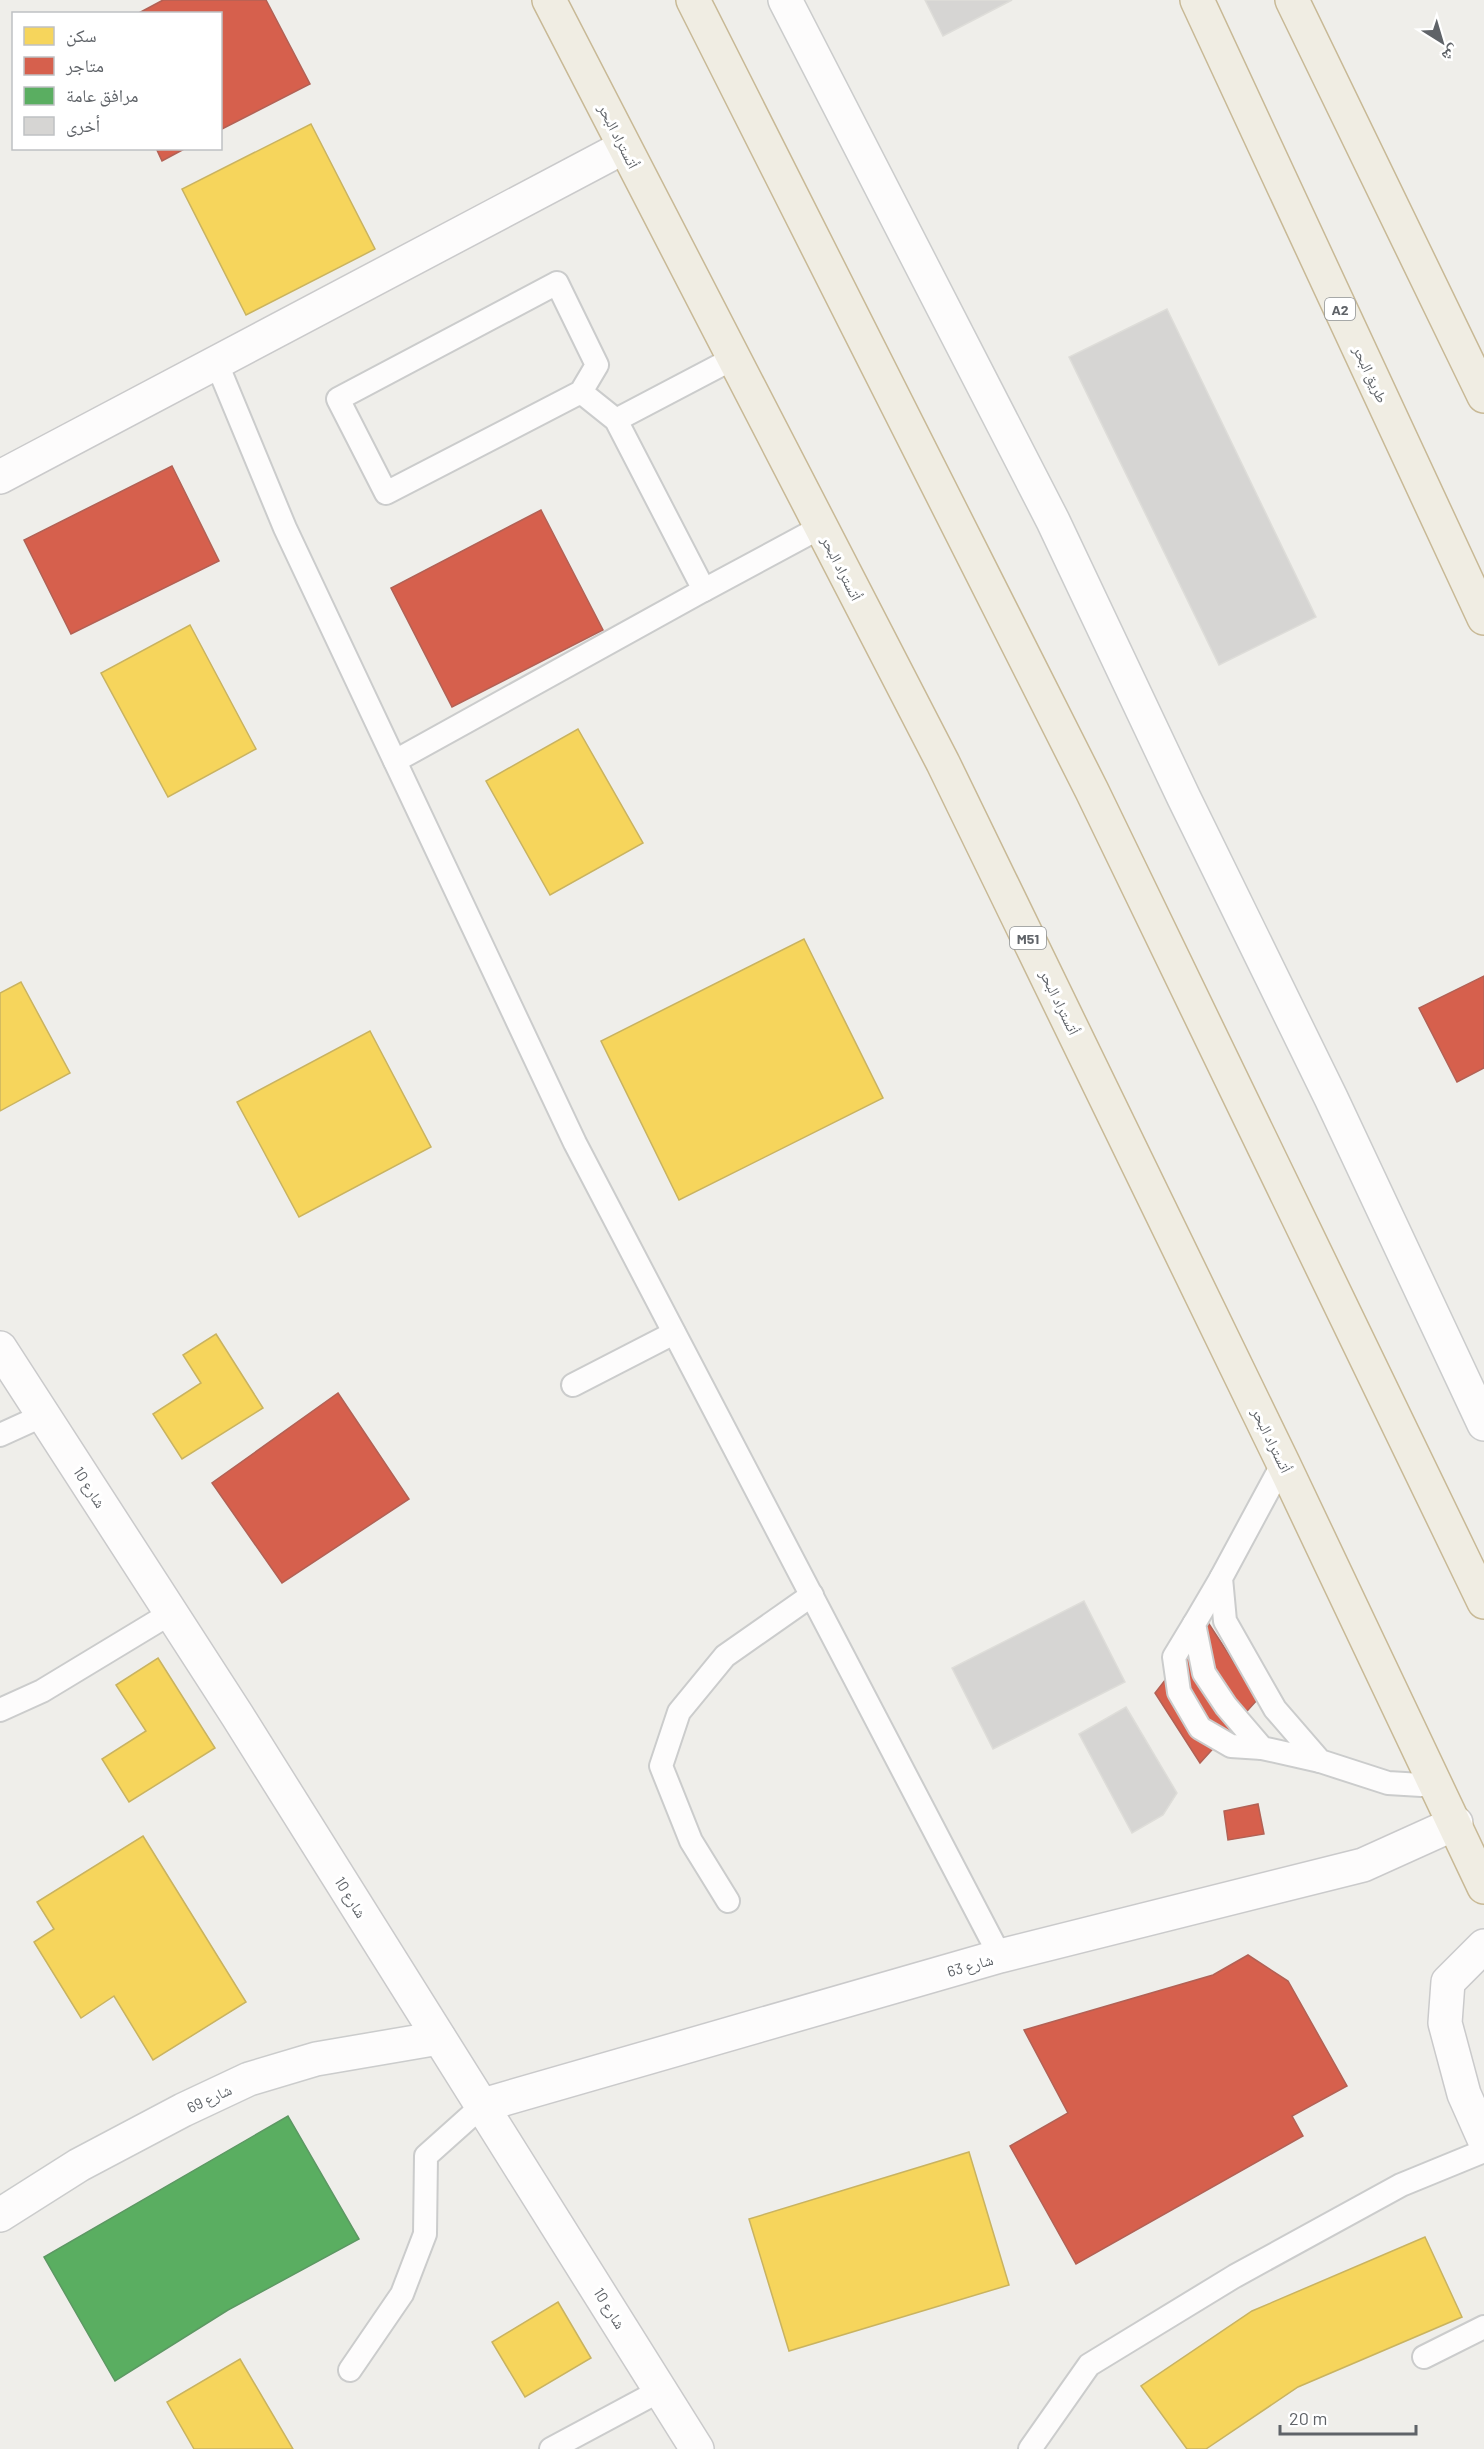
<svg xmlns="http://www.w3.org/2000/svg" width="1484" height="2449" font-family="Barlow,'Noto Naskh Arabic',sans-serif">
  <rect width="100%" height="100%" fill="#efeeea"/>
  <g fill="#f6d55c" stroke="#c9b360" stroke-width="1.5">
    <path d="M 311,124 L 375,249 L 246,315 L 182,189 Z"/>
    <path d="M 190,625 L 256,749 L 168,797 L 101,673 Z"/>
    <path d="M 578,729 L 643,843 L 550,895 L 486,781 Z"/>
    <path d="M 804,939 L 883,1098 L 679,1200 L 601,1041 Z"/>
    <path d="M 21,982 L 70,1073 L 0,1111 L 0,993 Z"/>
    <path d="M 370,1031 L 431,1147 L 299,1217 L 237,1102 Z"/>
    <path d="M 216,1334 L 263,1408 L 182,1459 L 153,1414 L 201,1383 L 183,1355 Z"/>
    <path d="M 158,1658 L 215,1748 L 129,1802 L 102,1759 L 146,1731 L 116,1685 Z"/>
    <path d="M 143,1836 L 246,2002 L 153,2060 L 114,1996 L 81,2018 L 34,1942 L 54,1929 L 37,1902 Z"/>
    <path d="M 969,2152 L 1009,2285 L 789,2351 L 749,2219 Z"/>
    <path d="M 1425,2237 L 1462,2317 L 1298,2387 L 1206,2449 L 1187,2449 L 1141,2386 L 1252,2311 Z"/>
    <path d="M 558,2302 L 591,2358 L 525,2397 L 492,2342 Z"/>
    <path d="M 240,2359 L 293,2449 L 194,2449 L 167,2402 Z"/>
  </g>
  <g fill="#d6604d" stroke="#b26155" stroke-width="1.5">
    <path d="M 163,0 L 266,0 L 310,84 L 220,130 L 220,14 L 137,14 Z"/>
    <path d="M 156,148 L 186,148 L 162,161 Z"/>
    <path d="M 172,466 L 219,561 L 71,634 L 24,540 Z"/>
    <path d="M 541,510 L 603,630 L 452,707 L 391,588 Z"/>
    <path d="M 1484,976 L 1484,1068 L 1457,1082 L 1419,1008 Z"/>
    <path d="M 338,1393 L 409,1499 L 282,1583 L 212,1483 Z"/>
    <path d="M 1209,1624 L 1258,1699 L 1200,1763 L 1155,1693 Z"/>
    <path d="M 1258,1804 L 1264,1834 L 1228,1840 L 1224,1811 Z"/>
    <path d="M 1248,1955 L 1288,1981 L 1347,2086 L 1292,2116 L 1303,2136 L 1076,2264 L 1010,2146 L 1068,2113 L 1024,2030 L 1213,1975 Z"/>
  </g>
  <path fill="#5aae61" stroke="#5c9863" stroke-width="1.5" d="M 288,2116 L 359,2239 L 228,2310 L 115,2381 L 44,2257 Z"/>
  <g fill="#d6d5d3" stroke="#deddd9" stroke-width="1.5">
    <path d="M 925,0 L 1012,0 L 943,36 Z"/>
    <path d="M 1167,309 L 1316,617 L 1219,665 L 1069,357 Z"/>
    <path d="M 1084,1601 L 1125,1682 L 993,1749 L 952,1668 Z"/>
    <path d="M 1126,1707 L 1177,1793 L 1163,1815 L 1132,1833 L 1079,1734 Z"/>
  </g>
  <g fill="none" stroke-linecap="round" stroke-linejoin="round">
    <defs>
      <g id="lane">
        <path d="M 217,364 L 285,528 L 575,1143 L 1000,1956"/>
        <path d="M 616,420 L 734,358"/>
        <path d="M 704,590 L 821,527"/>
        <path d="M 395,761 L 704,590 L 616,420 L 581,392 L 597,365 L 557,283 L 338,399 L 386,493 L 581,392"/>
        <path d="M 573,1385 L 674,1333"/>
        <path d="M 0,1435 L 44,1415"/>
        <path d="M 1283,1463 L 1221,1578 L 1225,1621 L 1275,1709 L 1320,1761 L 1388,1783 L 1438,1786"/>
        <path d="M 1221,1578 L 1194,1624 L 1204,1673 L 1226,1706 L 1262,1748 L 1320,1761"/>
        <path d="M 1194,1624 L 1174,1657 L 1179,1692 L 1200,1728 L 1231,1746 L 1262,1748"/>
        <path d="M 0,1710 L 42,1691 L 171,1613"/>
        <path d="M 728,1901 L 691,1841 L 661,1766 L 679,1712 L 725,1656 L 812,1595"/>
        <path d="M 1424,2357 L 1484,2327"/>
        <path d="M 350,2370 L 402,2294 L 425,2234 L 426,2156 L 483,2105"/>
        <path d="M 551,2449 L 661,2390"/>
        <path d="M 1030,2449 L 1089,2365 L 1235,2276 L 1401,2185 L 1484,2151"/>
      </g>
      <g id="street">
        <path d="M 785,0 L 1053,521 L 1184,798 L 1331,1098 L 1484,1424"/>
        <path d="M 0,2215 L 79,2165 L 183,2110 L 249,2079 L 316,2059 L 439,2038"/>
      </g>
      <g id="secondary">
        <path d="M 0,477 L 624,147"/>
        <path d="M 0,1348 L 237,1715 L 697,2449"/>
        <path d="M 1484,1946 L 1448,1982 L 1445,2023 L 1464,2094 L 1484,2139"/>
        <path d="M 483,2105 L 1000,1956 L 1363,1865 L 1456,1823"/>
      </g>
      <g id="highway">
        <path d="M 549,0 L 943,763 L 1283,1463 L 1484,1887"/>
        <path d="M 693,0 L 1092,791 L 1484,1602"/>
        <path d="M 1197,0 L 1484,618"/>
        <path d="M 1292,0 L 1484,396"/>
      </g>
    </defs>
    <use href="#lane" stroke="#cbcccc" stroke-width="26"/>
    <use href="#street" stroke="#cbcccc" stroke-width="36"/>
    <use href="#secondary" stroke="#cacacb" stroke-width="36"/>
    <use href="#highway" stroke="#c8b996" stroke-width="36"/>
    <use href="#lane" stroke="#fdfcfc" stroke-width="22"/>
    <use href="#street" stroke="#fdfcfc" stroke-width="33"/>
    <use href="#secondary" stroke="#fdfcfc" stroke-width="33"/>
    <use href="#highway" stroke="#f0ede3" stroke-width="33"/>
  </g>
  <g text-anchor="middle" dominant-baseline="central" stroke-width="6" stroke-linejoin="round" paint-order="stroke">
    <g fill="#fff" stroke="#8f9295" stroke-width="1.5">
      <rect x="1325" y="298" width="30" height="22" rx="4.5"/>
      <rect x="1010" y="927" width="36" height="22" rx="4.5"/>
    </g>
    <g font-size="14" font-weight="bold" fill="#5f6368">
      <text x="1340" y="309">A2</text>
      <text x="1028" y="938">M51</text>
    </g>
    <g font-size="15" fill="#5f6368" stroke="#fff">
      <text transform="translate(619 136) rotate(63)">أتستراد البحر</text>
      <text transform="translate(1371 374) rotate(65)">طريق البحر</text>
      <text transform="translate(842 568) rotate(63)">أتستراد البحر</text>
      <text transform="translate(1060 1002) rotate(64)">أتستراد البحر</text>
      <text transform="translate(1272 1440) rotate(64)">أتستراد البحر</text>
      <text transform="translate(90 1487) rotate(57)">شارع 10</text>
      <text transform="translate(351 1897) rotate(58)">شارع 10</text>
      <text transform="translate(970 1965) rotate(-16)">شارع 63</text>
      <text transform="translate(209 2098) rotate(-25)">شارع 69</text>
      <text transform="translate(610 2308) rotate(58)">شارع 10</text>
    </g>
  </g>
  <rect x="12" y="12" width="210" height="138" fill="#ffffff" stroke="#bfc1c3" stroke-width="1.5"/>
  <rect x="24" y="27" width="30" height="18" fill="#f6d55c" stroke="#bfc1c3" stroke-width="1.5"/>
  <text x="66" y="42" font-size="18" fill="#5f6368">سكن</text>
  <rect x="24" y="57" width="30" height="18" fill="#d6604d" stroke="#bfc1c3" stroke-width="1.5"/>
  <text x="66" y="72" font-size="18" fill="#5f6368">متاجر</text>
  <rect x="24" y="87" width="30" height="18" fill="#5aae61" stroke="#bfc1c3" stroke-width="1.5"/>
  <text x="66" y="102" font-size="18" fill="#5f6368">مرافق عامة</text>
  <rect x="24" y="117" width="30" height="18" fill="#d6d5d3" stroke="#bfc1c3" stroke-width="1.5"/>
  <text x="66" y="132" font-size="18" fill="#5f6368">أخرى</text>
  <g transform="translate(1442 42) rotate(143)" stroke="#ffffff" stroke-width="4.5" paint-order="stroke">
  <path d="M0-4.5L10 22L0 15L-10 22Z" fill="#5f6368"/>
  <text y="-9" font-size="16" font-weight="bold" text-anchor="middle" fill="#5f6368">ش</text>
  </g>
  <path d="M1280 2425v9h136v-9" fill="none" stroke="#5f6368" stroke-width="3"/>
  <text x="1289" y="2425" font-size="18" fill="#5f6368" stroke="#ffffff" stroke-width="4.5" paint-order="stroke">20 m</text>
</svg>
